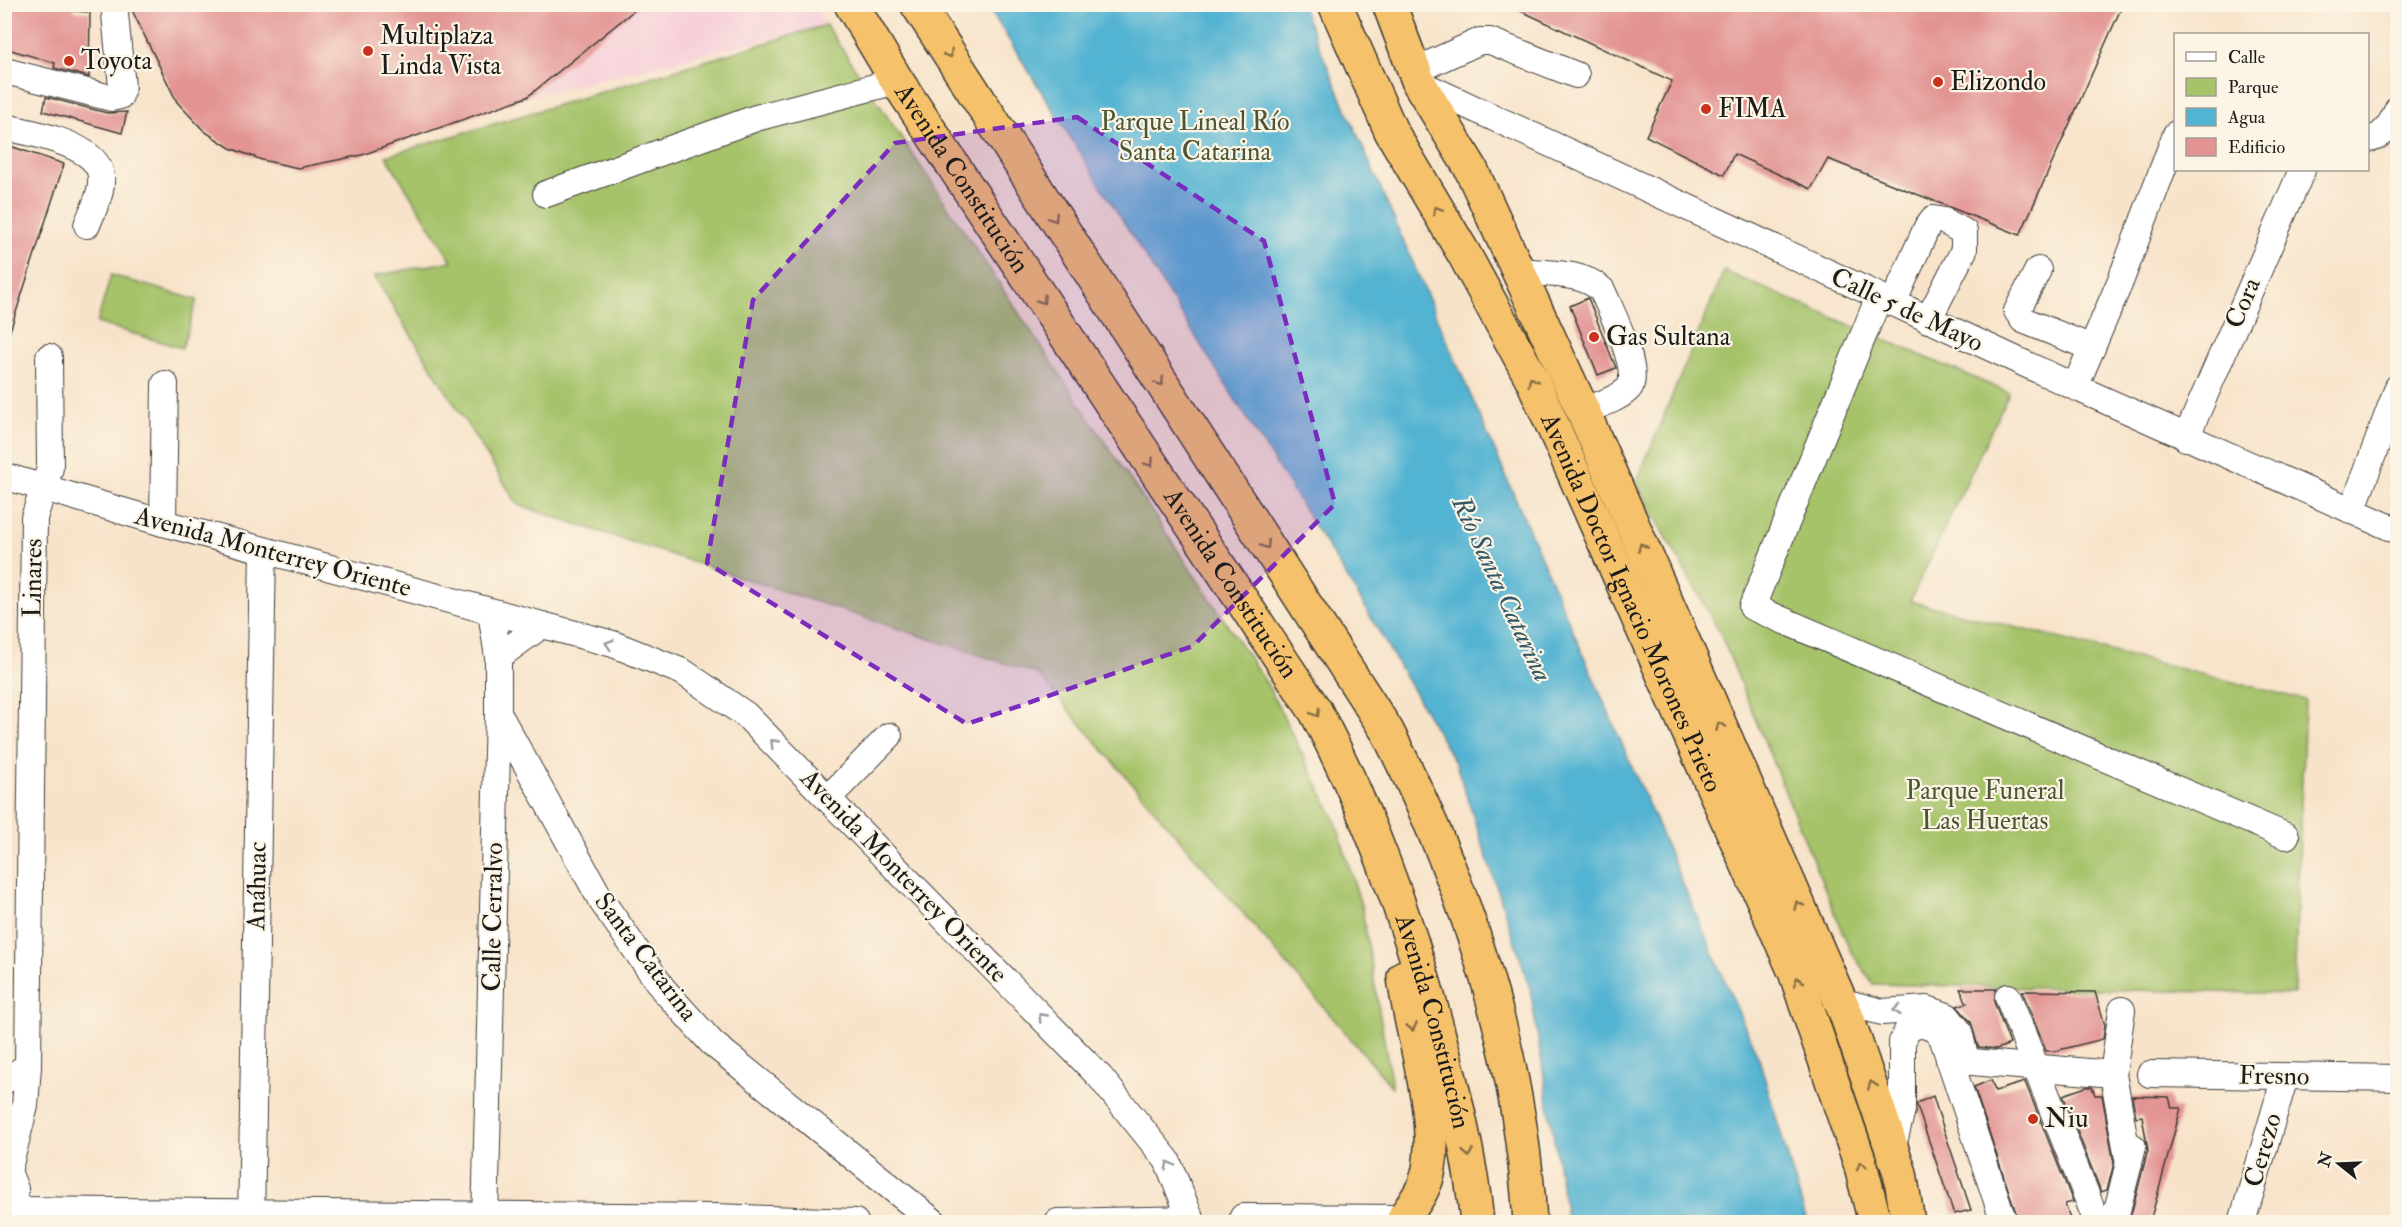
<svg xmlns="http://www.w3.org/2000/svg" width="2402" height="1227" font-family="'IM FELL Double Pica',serif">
  <rect width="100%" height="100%" fill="#fcf5e5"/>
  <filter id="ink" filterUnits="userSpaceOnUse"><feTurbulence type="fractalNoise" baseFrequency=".0167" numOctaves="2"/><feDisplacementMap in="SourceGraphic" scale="12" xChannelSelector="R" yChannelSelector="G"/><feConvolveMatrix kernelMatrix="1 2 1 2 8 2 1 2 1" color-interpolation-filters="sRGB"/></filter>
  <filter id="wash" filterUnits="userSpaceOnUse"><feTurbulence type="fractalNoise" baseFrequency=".008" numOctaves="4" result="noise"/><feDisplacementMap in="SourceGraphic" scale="24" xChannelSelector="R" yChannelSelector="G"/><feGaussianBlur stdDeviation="1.35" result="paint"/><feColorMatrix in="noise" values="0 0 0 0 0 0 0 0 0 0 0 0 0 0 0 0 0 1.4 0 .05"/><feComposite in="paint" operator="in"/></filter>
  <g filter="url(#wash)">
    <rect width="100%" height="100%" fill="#f7e3c9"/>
    <path fill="#f6cfd9" d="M 813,4 L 826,25 L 527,97 L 362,155 L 298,168 L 262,160 L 230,148 L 204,131 L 177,102 L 128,5 Z"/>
    <g fill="#a6c36a" stroke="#617043" stroke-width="1.5">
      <path d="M 826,25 L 1267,684 L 1335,819 L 1362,909 L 1392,1087 L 1038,674 L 518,505 L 374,276 L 452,261 L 386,156 Z"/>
      <path d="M 1724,271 L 2009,393 L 1910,601 L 2305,700 L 2294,994 L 1873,984 L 1850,950 L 1720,633 L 1636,483 Z"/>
      <path d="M 111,275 L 197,300 L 182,348 L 97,323 Z"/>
    </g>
    <path fill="#53b3d2" stroke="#386877" stroke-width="1.5" d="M 987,5 L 1301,5 L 1759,1059 L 1807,1222 L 1567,1222 L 1530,988 L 1456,764 L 1356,592 Z"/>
    <g id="blocks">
      <g fill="#e29392">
        <path d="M 4,4 L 74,4 L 74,11 L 90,12 L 89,77 L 54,68 L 55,63 L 4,48 Z"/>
        <path d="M 129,4 L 642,4 L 527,97 L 362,155 L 298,168 L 262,160 L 230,148 L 204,131 L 177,102 Z"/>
        <path d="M 1506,4 L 2123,4 L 2020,235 L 1828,159 L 1811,189 L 1734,154 L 1724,175 L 1646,136 L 1672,81 Z"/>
        <path d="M 46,97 L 107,113 L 127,112 L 122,133 L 43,111 Z"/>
        <path d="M 4,144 L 64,164 L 8,337 L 4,336 Z"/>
        <path d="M 1588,298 L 1616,368 L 1598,375 L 1570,306 Z"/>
        <path d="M 1960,989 L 1996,989 L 1994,1002 L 2010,1044 L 1997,1049 L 1978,1047 L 1971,1022 L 1957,1006 L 1967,1003 Z"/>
        <path d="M 2022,991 L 2095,992 L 2105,1025 L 2103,1039 L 2055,1051 L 2046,1051 Z"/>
        <path d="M 1991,1080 L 1995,1091 L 2025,1082 L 2073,1202 L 2065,1204 L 2071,1222 L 2019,1222 L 1974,1087 Z"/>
        <path d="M 2086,1087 L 2092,1087 L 2095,1095 L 2102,1095 L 2114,1163 L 2107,1190 L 2101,1192 L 2063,1095 Z"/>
        <path d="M 1933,1096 L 1937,1109 L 1971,1210 L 1954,1214 L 1917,1106 L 1917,1103 Z"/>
        <path d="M 2132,1096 L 2169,1097 L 2172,1108 L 2181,1108 L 2150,1222 L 2129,1222 L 2148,1150 L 2142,1116 L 2136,1117 Z"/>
      </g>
    </g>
  </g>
  <g filter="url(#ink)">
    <use href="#blocks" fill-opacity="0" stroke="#3d3a36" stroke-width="1.5"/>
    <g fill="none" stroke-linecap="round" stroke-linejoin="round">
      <defs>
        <g id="minor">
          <path d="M 1414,71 L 1480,41 L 1490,41 L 1576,75"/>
          <path d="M 9,72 L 111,98 L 120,96 L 122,87 L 114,4"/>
          <path d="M 1419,83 L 2075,387 L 2398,531"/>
          <path d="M 4,127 C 29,132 91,143 100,171 C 105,189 93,209 87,225"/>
          <path d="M 2368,139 C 2384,138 2391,124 2398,109"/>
          <path d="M 546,194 L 756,118 L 897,81"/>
          <path d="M 2038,270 L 2017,311 L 2023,320 L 2092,348"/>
          <path d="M 1519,271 C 1545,274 1583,271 1602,290 C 1610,309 1642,372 1629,388 C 1618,400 1597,405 1583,411"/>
          <path d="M 1879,297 L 1752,607 L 2286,836"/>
          <path d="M 1893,303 L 1927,227 L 1933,219 L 1944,221 L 1964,232 L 1964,250 L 1928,320"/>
          <path d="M 2075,387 L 2120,282 L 2176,134"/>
          <path d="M 2186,438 L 2302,170"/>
          <path d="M 4,476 L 163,523 L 613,644 L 683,672 L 746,715 L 1100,1077 L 1167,1160 L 1192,1222"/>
          <path d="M 2352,511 L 2398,387"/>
          <path d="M 163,523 L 165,384"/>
          <path d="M 498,657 L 542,625"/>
          <path d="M 498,713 L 601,900 L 663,989 L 712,1043 L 934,1222"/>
          <path d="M 828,798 L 889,736"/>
          <path d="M 2008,997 L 2097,1222"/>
          <path d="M 1840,1001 L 1882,1012 L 1927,1009 L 1947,1016 L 1959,1031 L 1966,1060"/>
          <path d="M 1949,1060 L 2113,1074 L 2129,1164"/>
          <path d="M 2113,1074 L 2122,1010"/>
          <path d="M 2150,1074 L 2398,1078"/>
          <path d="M 4,1081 L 28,1066"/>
          <path d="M 1892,1150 L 1902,1110 L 1902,1042 L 1908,1029 L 1920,1024 L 1935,1029 L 1942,1037 L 2004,1222"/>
          <path d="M 4,1161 L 15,1189 L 15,1222"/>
          <path d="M 9,1168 L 25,1106 L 28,1066 L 34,518 L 50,468 L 49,357"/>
          <path d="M 17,1210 L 714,1217 L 855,1222"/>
          <path d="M 1243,1217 L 1404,1218"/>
          <path d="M 251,1222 L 263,550"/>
          <path d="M 485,1222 L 498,713 L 498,657 L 491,612"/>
          <path d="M 1058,1222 L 1191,1219"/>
          <path d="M 2114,1222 L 2133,1147"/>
          <path d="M 2242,1222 L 2285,1077"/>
        </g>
        <g id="highway">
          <path id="s1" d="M 851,4 L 897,81 L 1316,712 C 1368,812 1404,909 1434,1017 C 1452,1085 1470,1152 1477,1222"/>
          <path d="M 917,4 L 1387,731 C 1466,885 1520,1049 1530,1222"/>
          <path id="s2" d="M 1335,4 L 1391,131 L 1464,254 L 1532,379 L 1795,972 L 1860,1163 L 1875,1222"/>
          <path d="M 1389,4 L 1419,83 L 1470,167 L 1583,411 L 1846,1014 L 1900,1173 L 1908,1222"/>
          <path d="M 1404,977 C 1411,1036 1439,1111 1429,1169 C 1426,1188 1414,1203 1404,1218 L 1407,1222"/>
        </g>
      </defs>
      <use href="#minor" stroke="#3d3a36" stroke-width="28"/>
      <use href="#highway" stroke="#3d3a36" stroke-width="36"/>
      <use href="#minor" stroke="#fff" stroke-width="26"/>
      <use href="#highway" stroke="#f5c16b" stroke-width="33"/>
    </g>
    <defs><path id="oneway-chevron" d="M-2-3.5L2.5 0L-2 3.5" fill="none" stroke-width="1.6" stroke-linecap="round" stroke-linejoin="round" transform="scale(1.5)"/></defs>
    <g stroke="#886e44">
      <use href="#oneway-chevron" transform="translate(949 54) rotate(57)"/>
      <use href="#oneway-chevron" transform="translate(1437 210) rotate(-121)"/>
      <use href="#oneway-chevron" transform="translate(1054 218) rotate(57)"/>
      <use href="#oneway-chevron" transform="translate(1042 300) rotate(56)"/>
      <use href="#oneway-chevron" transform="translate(1532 381) rotate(-116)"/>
      <use href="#oneway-chevron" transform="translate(1160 382) rotate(57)"/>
      <use href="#oneway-chevron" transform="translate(1150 463) rotate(56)"/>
      <use href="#oneway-chevron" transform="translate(1266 545) rotate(57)"/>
      <use href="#oneway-chevron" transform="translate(1642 547) rotate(-114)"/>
      <use href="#oneway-chevron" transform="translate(1316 713) rotate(60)"/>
      <use href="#oneway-chevron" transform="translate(1720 726) rotate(-114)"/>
      <use href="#oneway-chevron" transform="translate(1798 905) rotate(-114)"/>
      <use href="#oneway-chevron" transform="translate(1798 981) rotate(-109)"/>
      <use href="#oneway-chevron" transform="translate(1412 1027) rotate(78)"/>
      <use href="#oneway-chevron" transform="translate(1872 1085) rotate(-110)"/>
      <use href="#oneway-chevron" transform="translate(1468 1153) rotate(80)"/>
      <use href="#oneway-chevron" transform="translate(1861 1166) rotate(-106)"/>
    </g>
    <g stroke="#999">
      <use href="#oneway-chevron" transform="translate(609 644) rotate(-163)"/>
      <use href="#oneway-chevron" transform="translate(774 743) rotate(-134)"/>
      <use href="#oneway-chevron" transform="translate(1897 1010) rotate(175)"/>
      <use href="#oneway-chevron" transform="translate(1042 1017) rotate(-134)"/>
      <use href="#oneway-chevron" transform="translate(1169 1165) rotate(-116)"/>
    </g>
  </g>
  <path fill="#7b2cbf" fill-opacity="0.2" stroke="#7b2cbf" stroke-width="4.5" stroke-dasharray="12 8" stroke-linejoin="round" d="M 1077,117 L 1264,241 L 1335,504 L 1193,646 L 967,724 L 707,563 L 753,300 L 895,143 Z"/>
  <g fill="#c8321e" stroke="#fcf5e5" stroke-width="2">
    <circle cx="368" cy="51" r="6"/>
    <circle cx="69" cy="61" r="6"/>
    <circle cx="1938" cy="82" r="6"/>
    <circle cx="1706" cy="109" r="6"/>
    <circle cx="1594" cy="337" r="6"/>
    <circle cx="2033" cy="1119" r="6"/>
  </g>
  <g text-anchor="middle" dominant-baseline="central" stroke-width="4.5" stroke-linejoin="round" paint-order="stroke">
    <g font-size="26" fill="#1c1c1c" stroke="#fcf5e5" text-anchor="start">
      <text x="380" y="36">Multiplaza<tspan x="380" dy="30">Linda Vista</tspan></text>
      <text x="81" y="61">Toyota</text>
      <text x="1950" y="82">Elizondo</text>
      <text x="1718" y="109">FIMA</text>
      <text x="1606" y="337">Gas Sultana</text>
      <text x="2045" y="1119">Niu</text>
    </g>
    <g font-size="26" fill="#4c5637" stroke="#fcf5e5">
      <text x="1195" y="122">Parque Lineal Río<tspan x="1195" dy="30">Santa Catarina</tspan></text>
      <text x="1985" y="791">Parque Funeral<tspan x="1985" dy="30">Las Huertas</tspan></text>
    </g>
    <g font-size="26" fill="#1c1c1c" stroke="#fcf5e5">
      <text stroke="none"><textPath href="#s1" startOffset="207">Avenida Constitución</textPath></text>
      <text transform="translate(2243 303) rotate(-67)">Cora</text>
      <text transform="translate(1907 310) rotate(25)">Calle 5 de Mayo</text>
      <text transform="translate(273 552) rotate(15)">Avenida Monterrey Oriente</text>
      <text transform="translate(33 578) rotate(-89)">Linares</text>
      <text stroke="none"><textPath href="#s1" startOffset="693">Avenida Constitución</textPath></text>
      <text stroke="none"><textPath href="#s2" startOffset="669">Avenida Doctor Ignacio Morones Prieto</textPath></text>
      <text transform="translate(904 876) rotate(46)">Avenida Monterrey Oriente</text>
      <text transform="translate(257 886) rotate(-89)">Anáhuac</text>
      <text transform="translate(493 917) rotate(-89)">Calle Cerralvo</text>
      <text transform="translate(646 957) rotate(53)">Santa Catarina</text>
      <text stroke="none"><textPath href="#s1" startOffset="1179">Avenida Constitución</textPath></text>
      <text transform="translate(2274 1076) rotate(1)">Fresno</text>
      <text transform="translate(2263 1150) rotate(-74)">Cerezo</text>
    </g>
    <g font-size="27" font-style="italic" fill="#325865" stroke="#fcf5e5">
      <text transform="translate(1502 589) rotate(65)">Río Santa Catarina</text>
    </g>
  </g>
  <rect width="2402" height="1227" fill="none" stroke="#fcf5e5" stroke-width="24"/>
  <rect x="2174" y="33" width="195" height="138" fill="#fcf5e5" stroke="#a29e95" stroke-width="1.5"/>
  <rect x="2186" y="52" width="30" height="9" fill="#ffffff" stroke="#a29e95" stroke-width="1.5"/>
  <text x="2228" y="63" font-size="18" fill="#1c1c1c">Calle</text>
  <rect x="2186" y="78" width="30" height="18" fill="#a6c36a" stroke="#a29e95" stroke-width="1.5"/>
  <text x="2228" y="93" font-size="18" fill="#1c1c1c">Parque</text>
  <rect x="2186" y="108" width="30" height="18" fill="#53b3d2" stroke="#a29e95" stroke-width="1.5"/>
  <text x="2228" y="123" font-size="18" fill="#1c1c1c">Agua</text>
  <rect x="2186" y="138" width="30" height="18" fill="#e29392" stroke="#a29e95" stroke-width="1.5"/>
  <text x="2228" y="153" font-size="18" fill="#1c1c1c">Edificio</text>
  <g transform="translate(2339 1164) rotate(288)" stroke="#fcf5e5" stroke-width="4.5" paint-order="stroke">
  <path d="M0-4.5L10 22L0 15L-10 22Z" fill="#1c1c1c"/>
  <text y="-9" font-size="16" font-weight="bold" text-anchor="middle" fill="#1c1c1c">N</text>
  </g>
</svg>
